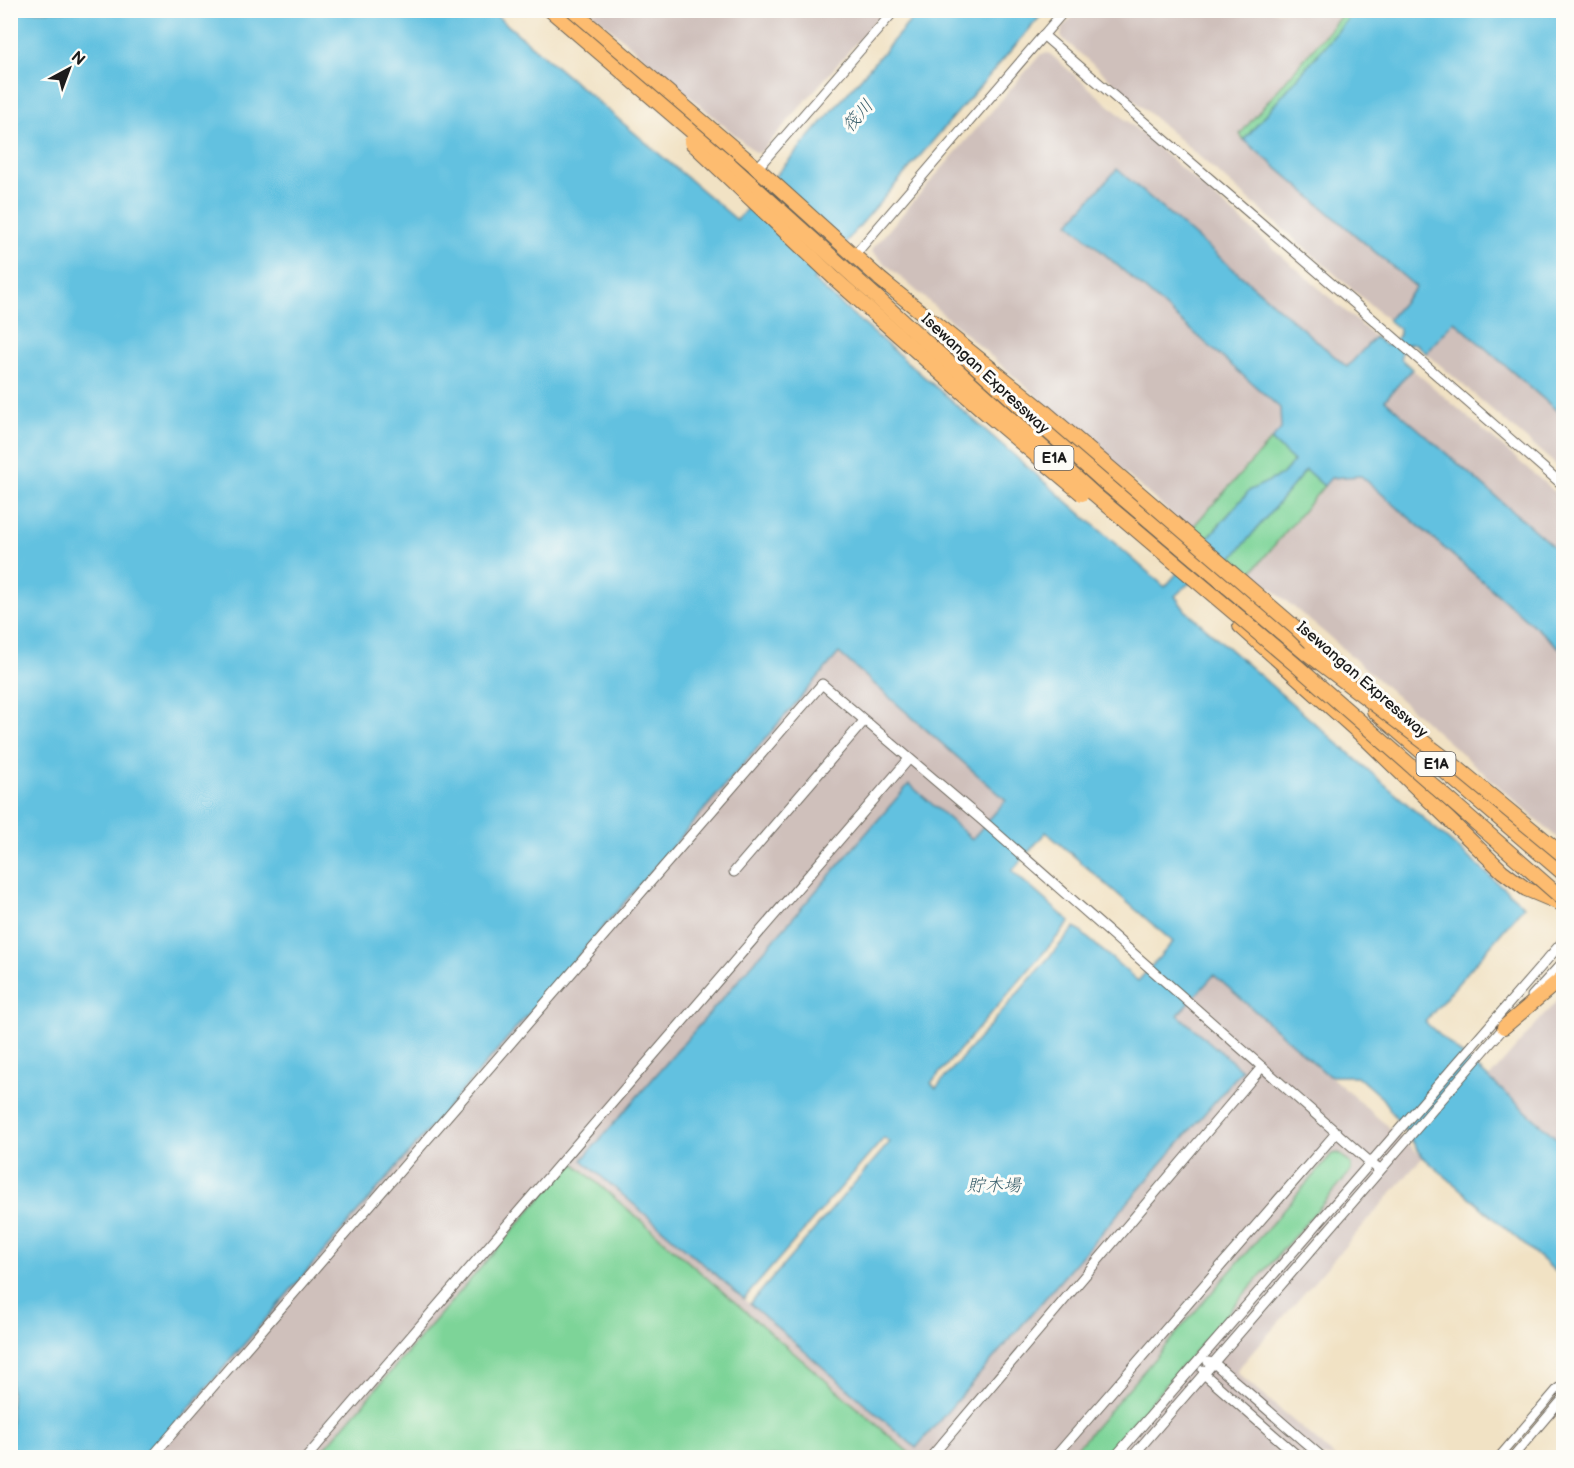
<svg xmlns="http://www.w3.org/2000/svg" width="1574" height="1468" font-family="'Balsamiq Sans','Klee One',sans-serif">
  <rect width="100%" height="100%" fill="#fdfcf7"/>
  <filter id="ink" filterUnits="userSpaceOnUse"><feTurbulence type="fractalNoise" baseFrequency=".0167" numOctaves="2"/><feDisplacementMap in="SourceGraphic" scale="12" xChannelSelector="R" yChannelSelector="G"/><feConvolveMatrix kernelMatrix="1 2 1 2 8 2 1 2 1" color-interpolation-filters="sRGB"/></filter>
  <filter id="wash" filterUnits="userSpaceOnUse"><feTurbulence type="fractalNoise" baseFrequency=".008" numOctaves="4" result="noise"/><feDisplacementMap in="SourceGraphic" scale="24" xChannelSelector="R" yChannelSelector="G"/><feGaussianBlur stdDeviation="1.35" result="paint"/><feColorMatrix in="noise" values="0 0 0 0 0 0 0 0 0 0 0 0 0 0 0 0 0 1.4 0 .05"/><feComposite in="paint" operator="in"/></filter>
  <g filter="url(#wash)">
    <rect width="100%" height="100%" fill="#f1e2c4"/>
    <g fill="#cfc0bb">
      <path d="M 590,11 L 884,11 L 761,152 L 756,153 Z"/>
      <path d="M 1078,11 L 1346,11 L 1240,134 L 1416,287 L 1388,320 L 1061,37 L 1062,28 Z"/>
      <path d="M 1049,53 L 1375,337 L 1347,368 L 1117,169 L 1069,224 L 1280,408 L 1281,429 L 1190,530 L 872,252 L 873,248 L 1041,54 Z"/>
      <path d="M 1454,321 L 1563,416 L 1563,471 L 1426,353 Z"/>
      <path d="M 1412,369 L 1563,499 L 1563,555 L 1385,400 Z"/>
      <path d="M 1361,476 L 1563,651 L 1563,843 L 1325,633 L 1251,572 L 1331,478 Z"/>
      <path d="M 839,653 L 1006,800 L 972,839 L 909,785 L 583,1160 L 916,1448 L 1241,1070 L 1178,1015 L 1214,975 L 1423,1157 L 1238,1369 L 1239,1374 L 1335,1457 L 147,1458 Z"/>
      <path d="M 1563,995 L 1563,1144 L 1488,1079 L 1559,998 Z"/>
    </g>
    <g fill="#7dd498" stroke="#4c785a" stroke-width="1.5">
      <path d="M 1346,10 L 1355,11 L 1244,140 L 1240,134 Z"/>
      <path d="M 1271,440 L 1294,461 L 1282,475 L 1250,490 L 1204,542 L 1190,530 Z"/>
      <path d="M 1306,470 L 1324,486 L 1246,579 L 1225,562 L 1233,557 Z"/>
      <path d="M 1339,1153 L 1351,1164 L 1351,1171 L 1103,1457 L 1069,1457 L 1332,1154 Z"/>
      <path d="M 572,1162 L 574,1163 L 914,1457 L 317,1457 Z"/>
    </g>
    <path fill="#62c1e0" stroke="#3f6e7e" stroke-width="1.5" fill-rule="evenodd" d="M 10,11 L 491,11 L 737,220 L 919,11 L 1045,11 L 813,280 L 1165,587 L 1250,490 L 1282,475 L 1294,461 L 1271,440 L 1281,429 L 1280,408 L 1069,223 L 1117,169 L 1347,367 L 1375,337 L 1385,345 L 1391,344 L 1399,336 L 1399,329 L 1388,320 L 1416,287 L 1244,140 L 1355,11 L 1563,11 L 1563,416 L 1454,321 L 1426,353 L 1416,344 L 1408,344 L 1401,353 L 1401,359 L 1412,369 L 1385,400 L 1563,555 L 1563,651 L 1361,476 L 1331,478 L 1324,486 L 1306,470 L 1233,557 L 1187,585 L 1175,596 L 1185,610 L 1524,906 L 1425,1022 L 1563,1144 L 1563,1278 L 1423,1157 L 1382,1098 L 1357,1076 L 1329,1076 L 1214,975 L 1178,1015 L 1242,1070 L 916,1448 L 750,1304 L 890,1142 L 884,1138 L 744,1299 L 582,1160 L 909,784 L 972,839 L 1006,800 L 839,653 L 147,1457 L 11,1457 ZM 1046,832 L 1173,942 L 1138,981 L 1075,927 L 936,1088 L 931,1083 L 1070,922 L 1012,871 Z"/>
  </g>
  <g filter="url(#ink)">
    <g fill="none" stroke-linecap="round" stroke-linejoin="round">
      <defs>
        <g id="minor">
          <path d="M 1498,1458 L 1558,1388 L 1564,1385"/>
          <path d="M 1512,1458 L 1564,1397"/>
        </g>
        <g id="tertiary">
          <path d="M 1043,35 L 1383,328 L 1564,486"/>
          <path d="M 760,165 L 895,10"/>
          <path d="M 858,251 L 1065,10"/>
          <path d="M 734,872 L 864,721"/>
          <path d="M 1532,996 L 1564,961"/>
          <path d="M 1208,1362 L 1214,1363 L 1323,1458"/>
          <path d="M 1203,1370 L 1204,1374 L 1300,1458"/>
          <path d="M 151,1458 L 822,684 L 983,821 L 1379,1170"/>
          <path d="M 306,1458 L 909,759"/>
          <path d="M 930,1458 L 1262,1067"/>
          <path d="M 1054,1458 L 1337,1132"/>
          <path d="M 1114,1458 L 1564,940"/>
          <path d="M 1131,1458 L 1507,1024"/>
        </g>
        <g id="motorway">
          <path d="M 572,10 L 757,168 L 888,286"/>
          <path d="M 942,336 L 1105,483 L 1316,662"/>
          <path d="M 1240,626 L 1368,741 L 1502,871 L 1526,889 L 1564,905"/>
          <path d="M 1324,655 L 1353,682"/>
          <path d="M 1374,711 L 1564,874"/>
          <path d="M 1504,1027 L 1564,976"/>
        </g>
      </defs>
      <use href="#minor" stroke="#676157" stroke-width="10"/>
      <use href="#tertiary" stroke="#676157" stroke-width="11"/>
      <use href="#motorway" stroke="#676157" stroke-width="16"/>
      <use href="#minor" stroke="#fff" stroke-width="8"/>
      <use href="#tertiary" stroke="#fff" stroke-width="9"/>
      <use href="#motorway" stroke="#fdbc6f" stroke-width="14"/>
      <defs>
        <g id="motorway-bridge">
          <path d="M 550,10 L 725,160 L 1094,494 L 1297,666 L 1564,900"/>
          <path d="M 691,142 L 834,278 L 987,414 L 1082,494"/>
          <path d="M 880,279 L 1044,411 L 1297,629 L 1324,655"/>
          <path d="M 1308,654 L 1449,761 L 1564,856"/>
        </g>
      </defs>
      <use href="#motorway-bridge" stroke="#676157" stroke-width="16" stroke-linecap="butt"/>
      <use href="#motorway-bridge" stroke="#fdbc6f" stroke-width="14"/>
    </g>
  </g>
  <g text-anchor="middle" dominant-baseline="central" stroke-width="6" stroke-linejoin="round" paint-order="stroke">
    <g fill="#fdfcf7" stroke="#605f5e" stroke-width="1.5">
      <rect x="1034.5" y="446" width="39" height="24" rx="4.5"/>
      <rect x="1416.5" y="752" width="39" height="24" rx="4.5"/>
    </g>
    <g font-size="15" font-weight="bold" fill="#1c1c1c">
      <text x="1054" y="458">E1A</text>
      <text x="1436" y="764">E1A</text>
    </g>
    <g font-size="16" fill="#1c1c1c" stroke="#fdfcf7">
      <text transform="translate(985 374) rotate(43)">Isewangan Expressway</text>
      <text transform="translate(1362 680) rotate(41)">Isewangan Expressway</text>
    </g>
    <g font-size="18" font-style="italic" fill="#385e6a" stroke="#fdfcf7">
      <text transform="translate(858 116) rotate(-49)">筏川</text>
      <text x="994" y="1185">貯木場</text>
    </g>
  </g>
  <rect width="1574" height="1468" fill="none" stroke="#fdfcf7" stroke-width="36"/>
  <g transform="translate(69 69) rotate(41)" stroke="#fdfcf7" stroke-width="4.5" paint-order="stroke">
  <path d="M0-4.5L10 22L0 15L-10 22Z" fill="#1c1c1c"/>
  <text y="-9" font-size="16" font-weight="bold" text-anchor="middle" fill="#1c1c1c">N</text>
  </g>
</svg>
